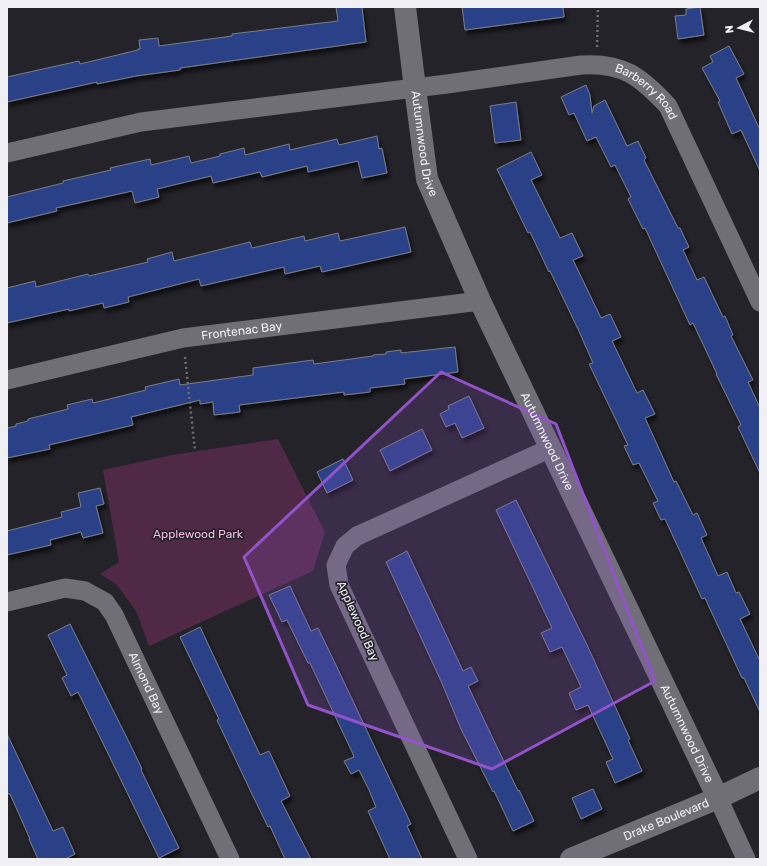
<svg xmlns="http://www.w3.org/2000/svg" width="767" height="866" font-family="Rubik,sans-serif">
  <defs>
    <filter id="shadow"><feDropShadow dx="2.5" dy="4.5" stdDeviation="2" flood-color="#0009"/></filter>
  </defs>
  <rect width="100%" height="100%" fill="#24232a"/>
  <path fill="#502947" d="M 278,439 L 325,532 L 313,571 L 149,646 L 136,611 L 117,585 L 100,574 L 119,562 L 103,470 L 172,455 Z"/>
  <g fill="#2c4087" stroke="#7a7e86" filter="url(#shadow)">
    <path d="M 336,7 L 362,7 L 366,42 L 180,68 L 180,70 L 136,76 L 97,84 L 97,82 L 7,102 L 7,77 L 79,61 L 80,64 L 138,50 L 138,49 L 140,49 L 139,40 L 158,38 L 159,46 L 232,36 L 232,34 L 338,21 Z"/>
    <path d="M 462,7 L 563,7 L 564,17 L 465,30 Z"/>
    <path d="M 700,7 L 704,35 L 678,39 L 675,16 L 686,15 L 686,9 Z"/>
    <path d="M 729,46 L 744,74 L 736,78 L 760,130 L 760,171 L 741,130 L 732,134 L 718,102 L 720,101 L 702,68 L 713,62 L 710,56 Z"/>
    <path d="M 586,85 L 590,95 L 592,113 L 594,106 L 605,100 L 627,146 L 638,141 L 646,158 L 644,160 L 678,228 L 680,228 L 689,247 L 683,250 L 697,280 L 704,277 L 723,317 L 725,316 L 733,335 L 731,336 L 753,380 L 748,382 L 760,408 L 760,473 L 738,427 L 741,425 L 716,374 L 717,374 L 693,323 L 690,325 L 645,228 L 643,229 L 628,199 L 631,197 L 615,165 L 611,167 L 596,137 L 587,141 L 574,113 L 569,115 L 561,97 Z"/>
    <path d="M 516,102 L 521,140 L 495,143 L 490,106 Z"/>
    <path d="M 377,136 L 379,149 L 382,148 L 387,173 L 362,178 L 358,161 L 308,172 L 307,166 L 262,177 L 260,172 L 213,183 L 211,176 L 157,189 L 159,197 L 135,203 L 132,191 L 56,208 L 57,211 L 7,223 L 7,197 L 63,183 L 63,181 L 111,170 L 110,168 L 150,159 L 151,165 L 189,156 L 191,163 L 220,156 L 220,154 L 244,148 L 245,155 L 289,144 L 290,150 L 337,139 L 339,145 Z"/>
    <path d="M 531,152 L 542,175 L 531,180 L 560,238 L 572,233 L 583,256 L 573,260 L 601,318 L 610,314 L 621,337 L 612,341 L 637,393 L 643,390 L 655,414 L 645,418 L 674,482 L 676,481 L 693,515 L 697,513 L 707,535 L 701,538 L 718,576 L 727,572 L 736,593 L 739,592 L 750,614 L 740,619 L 760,661 L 760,712 L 744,678 L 742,678 L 705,598 L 702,599 L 665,519 L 661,520 L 653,503 L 658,501 L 639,463 L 633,465 L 624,446 L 628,445 L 589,364 L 593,363 L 578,329 L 550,271 L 549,272 L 530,232 L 528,233 L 497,169 Z"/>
    <path d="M 405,227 L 411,252 L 322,272 L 320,266 L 285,274 L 284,267 L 201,286 L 199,279 L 128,297 L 129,302 L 104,308 L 103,303 L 69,311 L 69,309 L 7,323 L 7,288 L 35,281 L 36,287 L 88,274 L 89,276 L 148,262 L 147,259 L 172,252 L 174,261 L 250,242 L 252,248 L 304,236 L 305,241 L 338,233 L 340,241 Z"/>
    <path d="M 455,347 L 458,372 L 404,379 L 405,384 L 370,388 L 370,392 L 344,395 L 344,392 L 239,405 L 240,412 L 214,415 L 213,402 L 200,404 L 200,400 L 131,417 L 133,425 L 49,445 L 50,449 L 7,458 L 7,428 L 16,426 L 16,424 L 28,421 L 28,419 L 68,409 L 67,405 L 92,399 L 93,403 L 146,390 L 145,387 L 179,379 L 180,385 L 253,375 L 253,368 L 313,360 L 314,364 L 373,356 L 373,355 L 386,354 L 386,352 L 401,350 L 401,353 Z"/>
    <path d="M 469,396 L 484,428 L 462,438 L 455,423 L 446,427 L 440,414 L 449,409 L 448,406 Z"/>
    <path d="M 422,429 L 432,450 L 390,471 L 380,450 Z"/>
    <path d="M 343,459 L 353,480 L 327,493 L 317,472 Z"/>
    <path d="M 100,488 L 104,504 L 96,506 L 103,533 L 83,538 L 81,532 L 50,540 L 51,545 L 7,555 L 7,531 L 62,517 L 61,512 L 81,507 L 78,493 Z"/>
    <path d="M 516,500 L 587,645 L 630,739 L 628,740 L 642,771 L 615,783 L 606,762 L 613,759 L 588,705 L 576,710 L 569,693 L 581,687 L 562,647 L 550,652 L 541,633 L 552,628 L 496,510 Z"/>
    <path d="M 407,551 L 463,671 L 471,667 L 478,681 L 468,686 L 495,743 L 518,791 L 519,790 L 534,821 L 513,831 L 494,791 L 493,792 L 461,729 L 441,681 L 386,562 Z"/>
    <path d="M 290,586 L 311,631 L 318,628 L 334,661 L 411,824 L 407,826 L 422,859 L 390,859 L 368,811 L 376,807 L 369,790 L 359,770 L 351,774 L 344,761 L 354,757 L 353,754 L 310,663 L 308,663 L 287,620 L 282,622 L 269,595 Z"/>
    <path d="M 70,624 L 129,742 L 142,769 L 141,770 L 179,848 L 159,858 L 78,692 L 71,696 L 62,678 L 67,675 L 48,635 Z"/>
    <path d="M 200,627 L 260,755 L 269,751 L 290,796 L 281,801 L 311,859 L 285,859 L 270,826 L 268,827 L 251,792 L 217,720 L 219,719 L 180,637 Z"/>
    <path d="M 7,734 L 53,831 L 63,827 L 75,854 L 65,859 L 38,859 L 29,839 L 30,839 L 10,794 L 7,794 Z"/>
    <path d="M 593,789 L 602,809 L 581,819 L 572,798 Z"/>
  </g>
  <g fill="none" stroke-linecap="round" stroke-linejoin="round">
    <g stroke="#6f6e74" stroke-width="2.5" stroke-dasharray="2 3" stroke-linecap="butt">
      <path d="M 597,47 L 598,7"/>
      <path d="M 185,357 L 195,451"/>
    </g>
    <g stroke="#706f78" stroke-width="19">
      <path id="s1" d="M 7,153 L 141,122 L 447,84 L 581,65 C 623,62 641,77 668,106 L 760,302"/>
      <path id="s2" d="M 7,380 L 183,338 L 480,301"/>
      <path id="s3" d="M 7,602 L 65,588 L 85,591 L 105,602 L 114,615 L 230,859"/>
      <path d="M 718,798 L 746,859"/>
      <path d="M 468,859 L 339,585 L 336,565 L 345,546 L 357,536 L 551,448"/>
    </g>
    <g stroke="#706f78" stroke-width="22">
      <path id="s4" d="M 405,7 L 415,88 L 427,179 L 480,301 L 718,798"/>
      <path id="s5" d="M 571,859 L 718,798 L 760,778"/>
    </g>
  </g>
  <path fill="#9253ca" fill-opacity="0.2" stroke="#9253ca" stroke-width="3" stroke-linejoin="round" d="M 441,372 L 556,424 L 655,681 L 492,769 L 308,705 L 244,557 Z"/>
  <g text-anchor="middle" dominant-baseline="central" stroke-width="3.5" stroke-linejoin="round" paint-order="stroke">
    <g font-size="12" fill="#efeff4" stroke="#24232a">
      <text stroke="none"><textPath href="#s1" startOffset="656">Barberry Road</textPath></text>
      <text stroke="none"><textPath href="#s4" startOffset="138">Autumnwood Drive</textPath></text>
      <text stroke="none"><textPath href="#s2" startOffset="240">Frontenac Bay</textPath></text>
      <text stroke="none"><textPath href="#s4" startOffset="462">Autumnwood Drive</textPath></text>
      <text transform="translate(358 621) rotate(66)">Applewood Bay</text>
      <text stroke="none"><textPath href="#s3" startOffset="194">Almond Bay</textPath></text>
      <text stroke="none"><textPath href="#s4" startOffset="786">Autumnwood Drive</textPath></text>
      <text stroke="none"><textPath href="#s5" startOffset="103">Drake Boulevard</textPath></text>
    </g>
    <g font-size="12" fill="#f6b9e5" stroke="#24232a">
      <text x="198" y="534">Applewood Park</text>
    </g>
  </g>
  <rect width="767" height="866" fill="none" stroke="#efeff4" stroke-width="16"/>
  <g transform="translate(739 28) rotate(263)" stroke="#24232a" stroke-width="3" paint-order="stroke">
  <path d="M0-3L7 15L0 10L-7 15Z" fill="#efeff4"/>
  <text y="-6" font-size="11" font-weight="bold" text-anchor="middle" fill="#efeff4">N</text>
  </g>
</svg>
